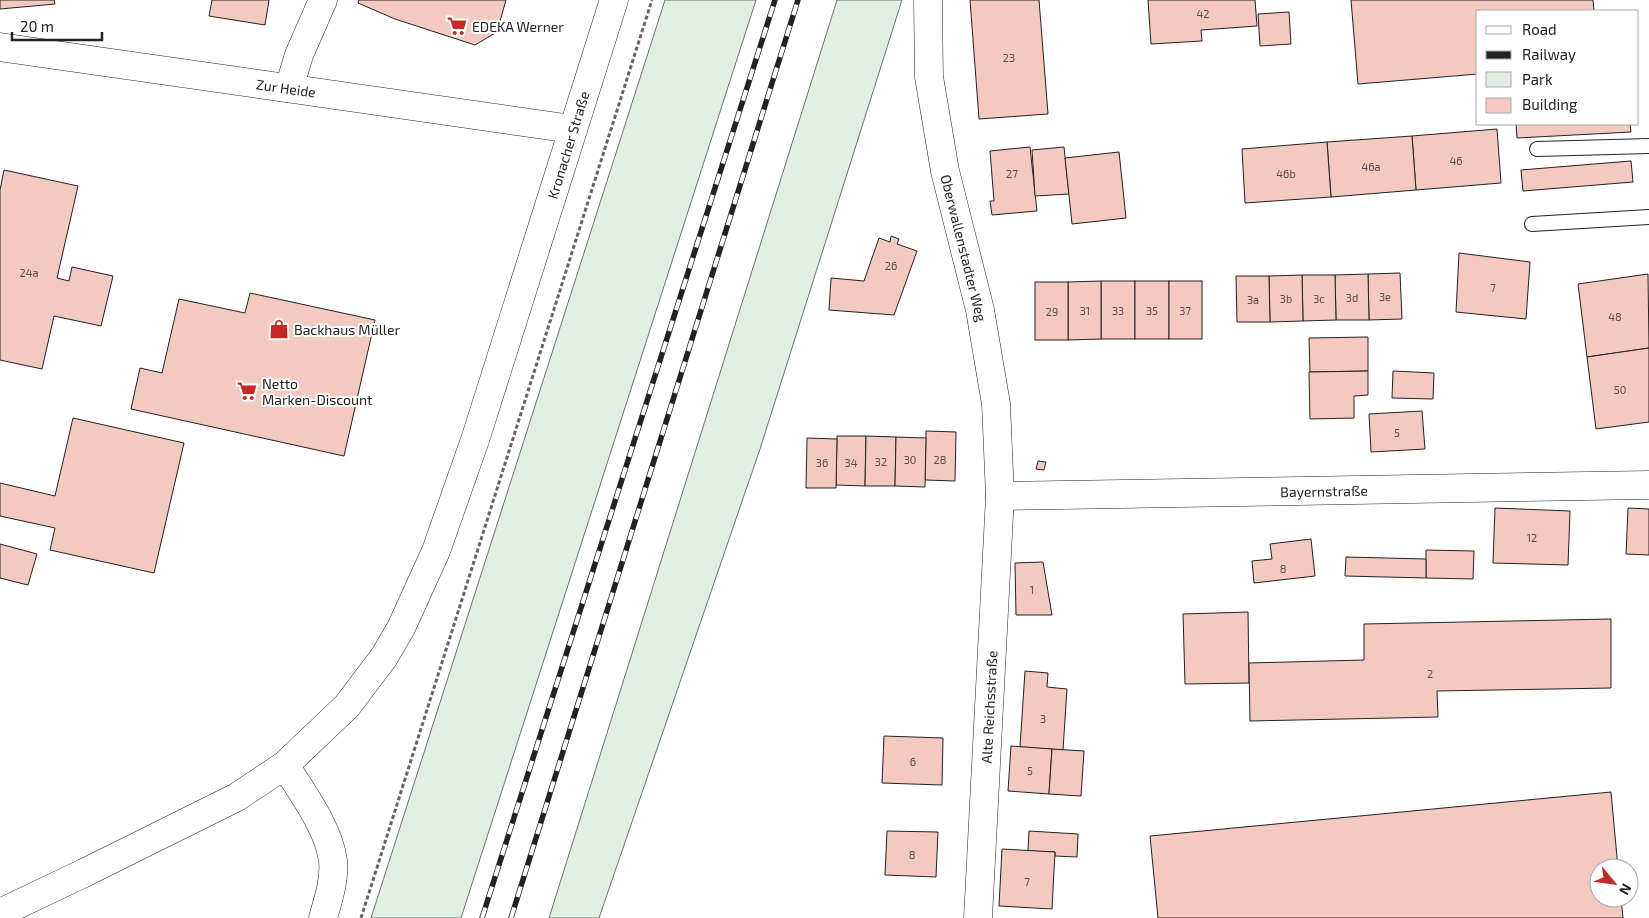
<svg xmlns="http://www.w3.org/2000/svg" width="1649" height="918" font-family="'Exo 2',sans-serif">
  <rect width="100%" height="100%" fill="#fff"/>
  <g fill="#e0efe3" stroke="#6f6f6f">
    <path d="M 665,0 L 756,0 L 461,918 L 371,918 Z"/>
    <path d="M 837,0 L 902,0 L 760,449 L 599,918 L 549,918 Z"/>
  </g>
  <g fill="#f3c9c0" stroke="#222">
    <path d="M 0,0 L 54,0 L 55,4 L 0,9 Z"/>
    <path d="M 212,0 L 269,0 L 265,25 L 209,16 Z"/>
    <path d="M 359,0 L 506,0 L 497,32 L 475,45 L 395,19 L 358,3 Z"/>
    <path d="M 970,0 L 1039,0 L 1048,114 L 979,119 Z"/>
    <path d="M 1148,0 L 1255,0 L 1257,26 L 1201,30 L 1202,41 L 1151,44 Z"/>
    <path d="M 1351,0 L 1593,0 L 1594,11 L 1478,11 L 1478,74 L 1358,84 Z"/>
    <path d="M 1289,12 L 1291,44 L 1260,46 L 1258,14 Z"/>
    <path d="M 1516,124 L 1630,124 L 1631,132 L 1517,138 Z"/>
    <path d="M 1497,129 L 1501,183 L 1416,190 L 1412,136 Z"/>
    <path d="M 1412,136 L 1416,190 L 1331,197 L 1327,142 Z"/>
    <path d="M 1327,142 L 1331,197 L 1245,203 L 1242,149 Z"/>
    <path d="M 1030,147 L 1037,211 L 992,215 L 990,201 L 994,201 L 990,151 Z"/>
    <path d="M 1064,147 L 1069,194 L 1035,196 L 1032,150 Z"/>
    <path d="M 1119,152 L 1126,218 L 1072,224 L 1065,158 Z"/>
    <path d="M 1631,161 L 1633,182 L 1523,191 L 1521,170 Z"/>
    <path d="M 4,170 L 78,186 L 57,278 L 69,281 L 72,267 L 113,276 L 101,326 L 54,316 L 42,369 L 0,360 L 0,190 Z"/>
    <path d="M 891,236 L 899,239 L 897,244 L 917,251 L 894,315 L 829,310 L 831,278 L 864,281 L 879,238 L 890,242 Z"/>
    <path d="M 1459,253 L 1530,262 L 1526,319 L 1456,312 Z"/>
    <path d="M 1400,273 L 1402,319 L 1369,320 L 1368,274 Z"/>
    <path d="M 1368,274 L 1369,320 L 1336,320 L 1335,275 Z"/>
    <path d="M 1648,274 L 1649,348 L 1587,357 L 1578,284 Z"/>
    <path d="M 1302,275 L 1335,275 L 1336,320 L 1303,321 Z"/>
    <path d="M 1302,275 L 1303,321 L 1270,322 L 1269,276 Z"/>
    <path d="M 1236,276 L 1269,276 L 1270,322 L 1237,322 Z"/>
    <rect x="1101" y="281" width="34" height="58"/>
    <path d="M 1101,281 L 1101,339 L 1068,340 L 1068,282 Z"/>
    <rect x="1135" y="281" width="34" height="58"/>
    <rect x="1169" y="281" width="33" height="58"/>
    <rect x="1035" y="282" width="33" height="58"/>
    <path d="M 250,293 L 375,320 L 344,456 L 131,409 L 140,368 L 162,373 L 179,299 L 245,313 Z"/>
    <path d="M 1368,337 L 1368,371 L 1310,372 L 1309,338 Z"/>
    <path d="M 1649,348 L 1649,422 L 1596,429 L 1587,357 Z"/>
    <path d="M 1368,371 L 1368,395 L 1354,396 L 1354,418 L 1310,419 L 1309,372 Z"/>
    <path d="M 1393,371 L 1434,373 L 1433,399 L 1392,398 Z"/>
    <path d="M 1422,411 L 1425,449 L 1371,452 L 1369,414 Z"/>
    <path d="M 73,418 L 184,443 L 154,573 L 50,550 L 55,528 L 0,516 L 0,483 L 55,496 Z"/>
    <path d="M 926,431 L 956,432 L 955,481 L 925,480 Z"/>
    <path d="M 837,436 L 866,436 L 865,486 L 836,485 Z"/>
    <path d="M 866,436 L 896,437 L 895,486 L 865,486 Z"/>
    <path d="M 896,437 L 926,438 L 925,487 L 895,486 Z"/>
    <path d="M 807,438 L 837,439 L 836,488 L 806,488 Z"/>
    <path d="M 1038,461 L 1046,462 L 1044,470 L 1036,469 Z"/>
    <path d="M 1495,508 L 1570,511 L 1568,565 L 1493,563 Z"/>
    <path d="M 1628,508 L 1649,509 L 1649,555 L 1626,554 Z"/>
    <path d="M 1311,539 L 1315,576 L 1254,583 L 1252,561 L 1272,559 L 1270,544 Z"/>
    <path d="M 0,544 L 37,554 L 28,585 L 0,578 Z"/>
    <path d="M 1426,550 L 1474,551 L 1473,579 L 1426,578 Z"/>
    <path d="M 1346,557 L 1426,559 L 1426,578 L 1345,576 Z"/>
    <path d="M 1043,562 L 1052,615 L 1016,615 L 1015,563 Z"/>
    <path d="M 1248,612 L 1249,683 L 1185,684 L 1183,614 Z"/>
    <path d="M 1611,619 L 1611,688 L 1437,691 L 1438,717 L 1250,721 L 1249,663 L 1364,660 L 1364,624 Z"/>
    <path d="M 1025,671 L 1048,673 L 1047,687 L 1067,689 L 1063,750 L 1020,747 Z"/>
    <path d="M 884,736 L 943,738 L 942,785 L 882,783 Z"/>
    <path d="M 1011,746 L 1052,749 L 1049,794 L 1008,791 Z"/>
    <path d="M 1052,749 L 1084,751 L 1081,796 L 1049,794 Z"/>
    <path d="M 1611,792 L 1618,868 L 1599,868 L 1599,898 L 1621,898 L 1623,918 L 1158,918 L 1150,836 Z"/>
    <path d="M 887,831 L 938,832 L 936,877 L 885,875 Z"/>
    <path d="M 1029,831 L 1078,834 L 1077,857 L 1055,856 L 1055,852 L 1028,851 Z"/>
    <path d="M 1002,849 L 1055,852 L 1052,909 L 999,906 Z"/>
  </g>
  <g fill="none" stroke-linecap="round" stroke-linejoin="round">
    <defs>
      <g id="lane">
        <path d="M 1537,149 L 1649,146"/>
        <path d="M 1532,224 L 1649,217"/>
      </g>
      <g id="street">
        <path d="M 928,0 L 929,77 L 945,171 L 980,310 L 996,404 L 1000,496 L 978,918"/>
        <path d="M 0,47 L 572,129"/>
        <path d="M 289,88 L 299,55 L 323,0"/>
        <path d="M 1000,496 L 1649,485"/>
        <path d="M 285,765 C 302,793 329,828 333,861 C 335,880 328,900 323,918"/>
      </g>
      <path id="secondary" d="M 84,873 L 237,797 L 285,765 L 347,706 L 384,657 L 401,628 L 436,551 L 476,437 L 614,0"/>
      <path id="highway" d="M 0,913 L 84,873"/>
    </defs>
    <use href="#lane" stroke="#222" stroke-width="16"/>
    <use href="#street" stroke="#222" stroke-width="29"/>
    <use href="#secondary" stroke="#222" stroke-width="29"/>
    <use href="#highway" stroke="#222" stroke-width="29"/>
    <path stroke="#646464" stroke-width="3" stroke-dasharray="4 2.5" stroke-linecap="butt" d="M 361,918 L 652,0"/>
    <use href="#lane" stroke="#fff" stroke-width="14"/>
    <use href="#street" stroke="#fff" stroke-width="28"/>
    <use href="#secondary" stroke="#fff" stroke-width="28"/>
    <use href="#highway" stroke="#fff" stroke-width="28"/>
    <defs>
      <g id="rail">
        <path d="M 482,918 L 775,0"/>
        <path d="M 511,918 L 798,0"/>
      </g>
    </defs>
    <use href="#rail" stroke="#222" stroke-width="5.5"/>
    <use href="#rail" stroke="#fff" stroke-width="4" stroke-dasharray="11" stroke-linecap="butt"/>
  </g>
  <defs>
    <symbol id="supermarket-bare" viewBox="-9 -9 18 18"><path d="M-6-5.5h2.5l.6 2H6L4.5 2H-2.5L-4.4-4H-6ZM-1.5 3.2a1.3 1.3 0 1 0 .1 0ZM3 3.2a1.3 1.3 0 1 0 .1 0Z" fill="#c62828" stroke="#fff" stroke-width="2.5" paint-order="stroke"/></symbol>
    <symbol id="shop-bare" viewBox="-9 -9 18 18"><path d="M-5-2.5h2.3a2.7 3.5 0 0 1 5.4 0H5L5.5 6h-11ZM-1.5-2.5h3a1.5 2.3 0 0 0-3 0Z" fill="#c62828" stroke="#fff" stroke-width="2.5" paint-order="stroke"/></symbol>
  </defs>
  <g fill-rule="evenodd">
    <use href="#supermarket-bare" x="443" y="12" width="28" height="28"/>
    <use href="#shop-bare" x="265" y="315" width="28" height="28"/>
    <use href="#supermarket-bare" x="233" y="377" width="28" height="28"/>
  </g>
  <g text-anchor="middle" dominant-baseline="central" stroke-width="4" stroke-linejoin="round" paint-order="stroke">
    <g font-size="11" fill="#564c4a">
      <text x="1203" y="13">42</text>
      <text x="1009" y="57">23</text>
      <text x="1456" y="160">46</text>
      <text x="1371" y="166">46a</text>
      <text x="1012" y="173">27</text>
      <text x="1286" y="173">46b</text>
      <text x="891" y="265">26</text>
      <text x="29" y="272">24a</text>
      <text x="1493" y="287">7</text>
      <text x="1385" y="296">3e</text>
      <text x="1352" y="297">3d</text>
      <text x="1286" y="298">3b</text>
      <text x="1319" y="298">3c</text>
      <text x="1253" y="299">3a</text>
      <text x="1085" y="310">31</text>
      <text x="1118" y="310">33</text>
      <text x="1152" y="310">35</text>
      <text x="1185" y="310">37</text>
      <text x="1052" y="311">29</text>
      <text x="1615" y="316">48</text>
      <text x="1620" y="389">50</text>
      <text x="1397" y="432">5</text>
      <text x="910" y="459">30</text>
      <text x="940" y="459">28</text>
      <text x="881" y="461">32</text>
      <text x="822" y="462">36</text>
      <text x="851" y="462">34</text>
      <text x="1532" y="537">12</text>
      <text x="1283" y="568">8</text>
      <text x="1032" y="589">1</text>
      <text x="1430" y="673">2</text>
      <text x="1043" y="718">3</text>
      <text x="913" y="761">6</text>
      <text x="1030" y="770">5</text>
      <text x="912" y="854">8</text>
      <text x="1027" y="881">7</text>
    </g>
    <g font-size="14" fill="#222" stroke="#fff" text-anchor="start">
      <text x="472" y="26">EDEKA Werner</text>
      <text x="294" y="329">Backhaus Müller</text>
      <text x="262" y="383">Netto<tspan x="262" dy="16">Marken-Discount</tspan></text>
    </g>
    <g font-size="14" fill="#222" stroke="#fff">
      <text transform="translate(286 88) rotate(8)">Zur Heide</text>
      <text transform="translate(568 145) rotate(-73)">Kronacher Straße</text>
      <text transform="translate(964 248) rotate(76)">Oberwallenstadter Weg</text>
      <text transform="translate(1324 491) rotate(-1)">Bayernstraße</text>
      <text transform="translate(989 707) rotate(-87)">Alte Reichsstraße</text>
    </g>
  </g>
  <rect x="1476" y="10" width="162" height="115" fill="#ffffff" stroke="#a7a7a7"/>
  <rect x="1486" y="26" width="25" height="8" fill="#ffffff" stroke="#a7a7a7"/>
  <text x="1522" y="35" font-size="15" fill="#222222">Road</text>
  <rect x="1486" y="51" width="25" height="8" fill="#222222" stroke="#a7a7a7"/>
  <text x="1522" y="60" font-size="15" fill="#222222">Railway</text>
  <rect x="1486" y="72" width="25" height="15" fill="#e0efe3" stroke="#a7a7a7"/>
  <text x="1522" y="85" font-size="15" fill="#222222">Park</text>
  <rect x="1486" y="98" width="25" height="15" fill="#f3c9c0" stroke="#a7a7a7"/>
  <text x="1522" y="110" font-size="15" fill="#222222">Building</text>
  <g transform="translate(1614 883) rotate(119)"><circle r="24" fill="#ffffff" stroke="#a7a7a7"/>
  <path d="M0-4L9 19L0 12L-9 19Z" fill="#c62828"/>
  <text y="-8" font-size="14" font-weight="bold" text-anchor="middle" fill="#222222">N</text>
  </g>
  <path d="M12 32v8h90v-8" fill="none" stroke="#222222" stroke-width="2.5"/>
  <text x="20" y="32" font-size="15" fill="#222222" stroke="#ffffff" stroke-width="4" paint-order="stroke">20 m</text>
</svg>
